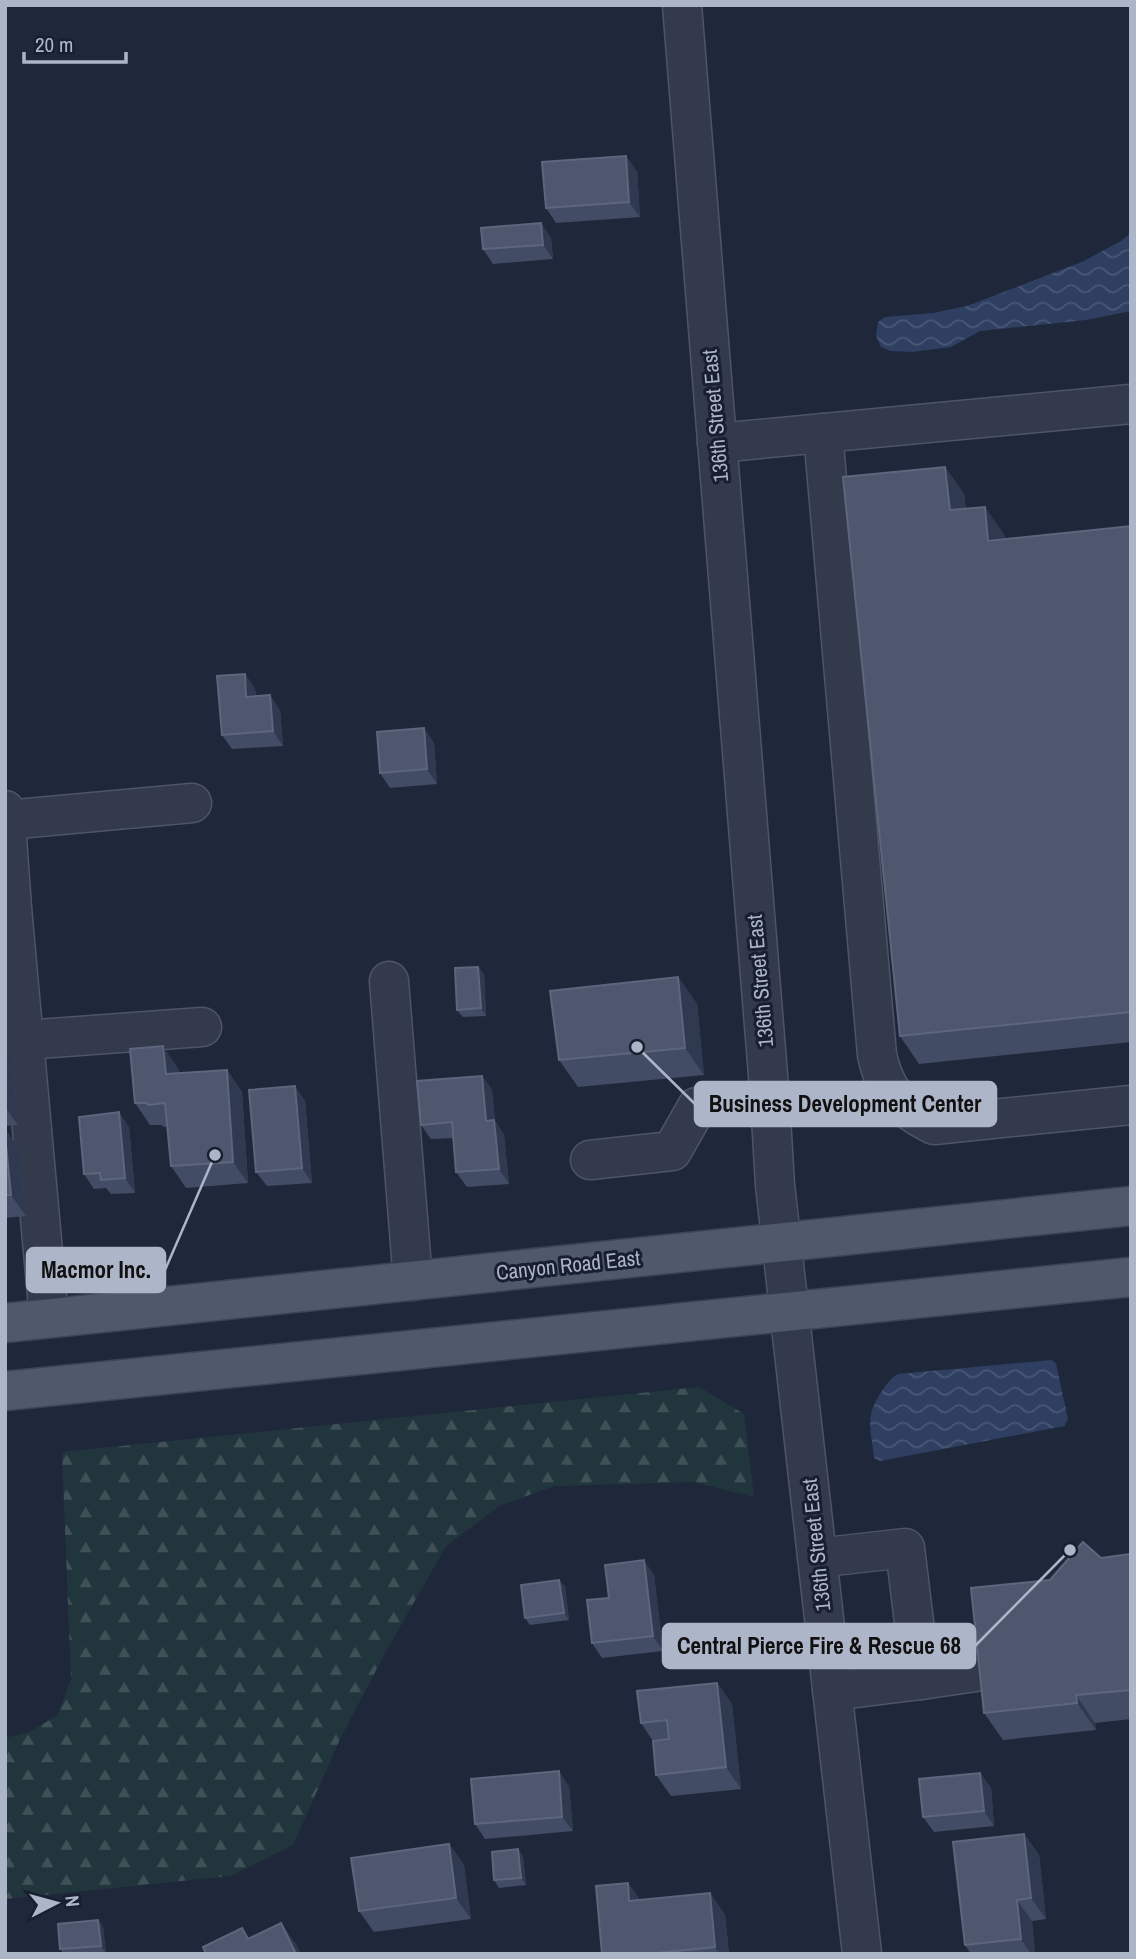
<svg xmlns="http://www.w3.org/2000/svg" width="1136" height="1959" font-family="'Archivo Narrow',sans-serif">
  <defs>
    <pattern id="forest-firs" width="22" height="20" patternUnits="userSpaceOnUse" patternTransform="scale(1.75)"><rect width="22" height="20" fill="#21363c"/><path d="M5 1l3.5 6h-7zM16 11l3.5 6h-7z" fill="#3f5157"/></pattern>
    <pattern id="water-waves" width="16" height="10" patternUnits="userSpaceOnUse" patternTransform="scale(1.75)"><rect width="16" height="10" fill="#2f3f62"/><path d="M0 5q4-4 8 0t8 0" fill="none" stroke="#4a5877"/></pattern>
  </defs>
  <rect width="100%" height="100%" fill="#1f283b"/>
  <path fill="url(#forest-firs)" d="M 699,1387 L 744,1414 L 754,1497 L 694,1482 L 554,1486 L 499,1506 L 446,1546 L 384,1655 L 340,1739 L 293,1845 L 230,1876 L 5,1899 L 5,1738 L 29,1732 L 58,1715 L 71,1679 L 62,1452 Z"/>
  <g fill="url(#water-waves)">
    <path d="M 1131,233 L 1131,311 L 1086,320 L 980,331 L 951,347 L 912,352 L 891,351 L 881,347 L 876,336 L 878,322 L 885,317 L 933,313 L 967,306 L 1084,261 L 1121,241 Z"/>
    <path d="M 1052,1360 L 1056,1364 L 1068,1419 L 1064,1426 L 880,1461 L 874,1458 C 871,1427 864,1418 882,1391 C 887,1384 890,1379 898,1374 Z"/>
  </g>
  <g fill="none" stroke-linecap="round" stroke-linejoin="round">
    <defs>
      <g id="minor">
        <path d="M 682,5 L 770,1100 L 775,1185 L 862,1954"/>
        <path d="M 823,433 L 877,1055 C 885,1092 901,1109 934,1125 L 1131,1105"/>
        <path d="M 717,443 L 1131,404"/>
        <path d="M 5,810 L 12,908 L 49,1318"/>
        <path d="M 6,820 L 192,803"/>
        <path d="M 389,981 L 413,1281"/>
        <path d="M 24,1040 L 202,1027"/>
        <path d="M 590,1160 L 672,1151 L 697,1107 L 770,1100"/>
        <path d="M 817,1558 L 905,1548 L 921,1680 L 832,1691"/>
        <path d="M 921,1680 L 996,1669"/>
      </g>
      <g id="major">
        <path d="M 5,1323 L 1131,1206"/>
        <path d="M 5,1391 L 1131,1277"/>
      </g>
    </defs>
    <use href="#minor" stroke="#4d5566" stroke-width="41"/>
    <use href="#major" stroke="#3c4355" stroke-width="41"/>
    <use href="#minor" stroke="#333a4b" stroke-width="38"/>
    <use href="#major" stroke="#50596c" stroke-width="38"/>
  </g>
  <g fill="#424c64">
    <path d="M 637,171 L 640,217 L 556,223 L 546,208 Z"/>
    <path d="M 541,223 L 551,238 L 553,259 L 493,264 L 483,249 Z"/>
    <path d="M 945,467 L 964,494 L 966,509 L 1004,534 L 1005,539 L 1131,526 L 1131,1042 L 919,1064 L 900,1036 Z"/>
    <path d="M 245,674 L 255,689 L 256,696 L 280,710 L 283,746 L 232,749 L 222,735 Z"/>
    <path d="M 434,743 L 437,784 L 390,788 L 380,773 Z"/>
    <path d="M 478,967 L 484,974 L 486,1016 L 463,1017 L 457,1010 Z"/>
    <path d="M 678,977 L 697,1004 L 704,1075 L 578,1087 L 559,1060 Z"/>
    <path d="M 5,1044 L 13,1056 L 18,1125 L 5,1126 Z"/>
    <path d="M 178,1068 L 179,1073 L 227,1070 L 242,1092 L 248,1183 L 186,1188 L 171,1166 L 168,1126 L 164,1127 L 161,1125 L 150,1125 L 135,1103 Z"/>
    <path d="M 482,1076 L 492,1090 L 495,1121 L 504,1135 L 509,1184 L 467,1187 L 456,1172 L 453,1138 L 431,1139 L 421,1125 Z"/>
    <path d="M 305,1101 L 312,1183 L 267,1186 L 256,1172 Z"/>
    <path d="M 129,1127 L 135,1193 L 111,1194 L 106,1188 L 94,1189 L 84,1174 Z"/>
    <path d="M 5,1129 L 20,1150 L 26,1216 L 5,1218 Z"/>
    <path d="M 1131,1554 L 1131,1719 L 1095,1723 L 1096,1730 L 1003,1740 L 984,1713 L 1050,1580 L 1101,1558 Z"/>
    <path d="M 654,1575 L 663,1651 L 602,1658 L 592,1643 L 609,1598 Z"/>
    <path d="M 559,1580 L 565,1587 L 569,1620 L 530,1625 L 525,1618 Z"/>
    <path d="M 717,1683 L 732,1704 L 741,1789 L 671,1796 L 656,1775 L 653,1741 L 641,1723 Z"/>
    <path d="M 980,1773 L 991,1788 L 994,1826 L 934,1832 L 923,1817 Z"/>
    <path d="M 569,1786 L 573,1831 L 485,1839 L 475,1824 Z"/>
    <path d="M 1024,1834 L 1039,1855 L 1046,1919 L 1032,1921 L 1035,1954 L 971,1954 L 965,1945 Z"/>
    <path d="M 449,1844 L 464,1865 L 471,1919 L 374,1932 L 359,1911 Z"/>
    <path d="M 518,1849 L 523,1857 L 526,1885 L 499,1888 L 494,1880 Z"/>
    <path d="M 628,1883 L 640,1900 L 710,1893 L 725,1915 L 729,1954 L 602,1954 Z"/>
    <path d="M 98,1920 L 103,1927 L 106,1954 L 64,1954 L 60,1949 Z"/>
  </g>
  <g fill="#2f394f">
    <path d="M 626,156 L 637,171 L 640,217 L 629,202 Z"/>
    <path d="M 541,223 L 551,238 L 553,259 L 543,245 Z"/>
    <path d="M 945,467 L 964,494 L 969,537 L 950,510 Z"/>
    <path d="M 985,507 L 1004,534 L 1008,568 L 988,541 Z"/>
    <path d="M 245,674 L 255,689 L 257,712 L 246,697 Z"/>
    <path d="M 270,695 L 280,710 L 283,746 L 273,731 Z"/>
    <path d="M 424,728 L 434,743 L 437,784 L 427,769 Z"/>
    <path d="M 478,967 L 484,974 L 486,1016 L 481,1008 Z"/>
    <path d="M 678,977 L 697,1004 L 704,1075 L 685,1048 Z"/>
    <path d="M 5,1044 L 13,1056 L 18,1125 L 5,1107 Z"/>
    <path d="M 163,1046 L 178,1068 L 181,1096 L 166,1074 Z"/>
    <path d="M 227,1070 L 242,1092 L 248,1183 L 233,1162 Z"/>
    <path d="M 482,1076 L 492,1090 L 495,1121 L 504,1135 L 509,1184 L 499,1169 L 486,1121 Z"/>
    <path d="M 295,1086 L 305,1101 L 312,1183 L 302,1168 Z"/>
    <path d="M 119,1112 L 129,1127 L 135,1193 L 125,1178 Z"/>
    <path d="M 5,1129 L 20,1150 L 26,1216 L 11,1195 Z"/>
    <path d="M 644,1560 L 654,1575 L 663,1651 L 653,1636 Z"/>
    <path d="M 559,1580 L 565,1587 L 569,1620 L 564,1613 Z"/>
    <path d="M 717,1683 L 732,1704 L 741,1789 L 726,1767 Z"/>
    <path d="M 1076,1695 L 1095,1723 L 1096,1730 L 1077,1703 Z"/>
    <path d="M 559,1771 L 569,1786 L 573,1831 L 562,1817 Z"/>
    <path d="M 980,1773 L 991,1788 L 994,1826 L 984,1811 Z"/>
    <path d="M 1024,1834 L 1039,1855 L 1046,1919 L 1031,1898 Z"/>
    <path d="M 449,1844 L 464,1865 L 471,1919 L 456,1898 Z"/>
    <path d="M 518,1849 L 523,1857 L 526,1885 L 521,1878 Z"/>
    <path d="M 628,1883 L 643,1905 L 629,1901 Z"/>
    <path d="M 710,1893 L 725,1915 L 729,1954 L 719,1954 L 715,1947 Z"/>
    <path d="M 1017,1900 L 1032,1921 L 1035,1954 L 1031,1954 L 1021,1939 Z"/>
    <path d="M 98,1920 L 103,1927 L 106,1954 L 101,1946 Z"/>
    <path d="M 281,1923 L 296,1944 L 301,1954 L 296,1954 Z"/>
  </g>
  <g fill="#4e576e" stroke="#5c667c" stroke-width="2">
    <path d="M 626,156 L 629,202 L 546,208 L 542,162 Z"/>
    <path d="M 541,223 L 543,245 L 483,249 L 481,228 Z"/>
    <path d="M 945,467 L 950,510 L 985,507 L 988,541 L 1131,526 L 1131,1012 L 900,1036 L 843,477 Z"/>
    <path d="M 245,674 L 246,697 L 270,695 L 273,731 L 222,735 L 217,676 Z"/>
    <path d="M 424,728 L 427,769 L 380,773 L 377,732 Z"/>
    <path d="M 478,967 L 481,1008 L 457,1010 L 455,968 Z"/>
    <path d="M 678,977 L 685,1048 L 559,1060 L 550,991 Z"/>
    <path d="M 163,1046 L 166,1074 L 227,1070 L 233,1162 L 171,1166 L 165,1103 L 149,1105 L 146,1103 L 135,1103 L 130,1049 Z"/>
    <path d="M 482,1076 L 486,1121 L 494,1120 L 499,1169 L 456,1172 L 452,1122 L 421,1125 L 417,1081 Z"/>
    <path d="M 295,1086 L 302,1168 L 256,1172 L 249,1090 Z"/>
    <path d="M 119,1112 L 125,1178 L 101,1180 L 100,1173 L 84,1174 L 79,1117 Z"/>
    <path d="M 5,1135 L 11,1195 L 5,1195 Z"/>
    <path d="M 1083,1542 L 1101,1558 L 1131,1554 L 1131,1690 L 1076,1695 L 1077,1703 L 984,1713 L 971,1588 L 1050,1580 Z"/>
    <path d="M 644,1560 L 653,1636 L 592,1643 L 587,1600 L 609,1598 L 605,1565 Z"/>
    <path d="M 559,1580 L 564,1613 L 525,1618 L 521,1585 Z"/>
    <path d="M 717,1683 L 726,1767 L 656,1775 L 653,1741 L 669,1739 L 667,1720 L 641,1723 L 637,1691 Z"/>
    <path d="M 559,1771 L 562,1817 L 475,1824 L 471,1779 Z"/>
    <path d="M 980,1773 L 984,1811 L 923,1817 L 919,1779 Z"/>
    <path d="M 1024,1834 L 1031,1898 L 1017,1900 L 1021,1939 L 965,1945 L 953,1842 Z"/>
    <path d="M 449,1844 L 456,1898 L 359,1911 L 351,1858 Z"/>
    <path d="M 518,1849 L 521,1878 L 494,1880 L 492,1852 Z"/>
    <path d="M 628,1883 L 629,1901 L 710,1893 L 715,1947 L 647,1954 L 602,1954 L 596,1886 Z"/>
    <path d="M 98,1920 L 101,1946 L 60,1949 L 58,1924 Z"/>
    <path d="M 281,1923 L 296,1954 L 206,1954 L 203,1947 L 242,1928 L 248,1939 Z"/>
  </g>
  <g text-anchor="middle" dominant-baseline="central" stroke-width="6" stroke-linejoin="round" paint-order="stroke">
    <g font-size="21" fill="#adb5c8" stroke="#181f30">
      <text transform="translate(715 416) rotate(-95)">136th Street East</text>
      <text transform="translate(760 981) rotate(-95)">136th Street East</text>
      <text transform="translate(568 1265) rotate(-6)">Canyon Road East</text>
      <text transform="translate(816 1545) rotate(-96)">136th Street East</text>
    </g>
  </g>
  <path fill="none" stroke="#adb5c8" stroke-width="2.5" d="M637 1047L695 1104M215 1155L165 1270M1070 1550L975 1646"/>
  <g fill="#adb5c8" stroke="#181f30" stroke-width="2.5">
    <circle cx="637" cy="1047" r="7"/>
    <circle cx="215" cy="1155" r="7"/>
    <circle cx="1070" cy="1550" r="7"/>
  </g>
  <g fill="#adb5c8" stroke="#adb5c8" stroke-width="2.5">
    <rect x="695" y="1082" width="301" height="44" rx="7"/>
    <rect x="27" y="1248" width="138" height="44" rx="7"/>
    <rect x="663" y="1624" width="312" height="44" rx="7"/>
  </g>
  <g font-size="23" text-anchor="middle" font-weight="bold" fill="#111">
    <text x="845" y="1112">Business Development Center</text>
    <text x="96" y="1278">Macmor Inc.</text>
    <text x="819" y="1654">Central Pierce Fire &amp; Rescue 68</text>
  </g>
  <rect width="1136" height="1959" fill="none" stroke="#adb5c8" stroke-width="14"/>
  <g transform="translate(56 1903) rotate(84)" stroke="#181f30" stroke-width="5" paint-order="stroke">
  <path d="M0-5L12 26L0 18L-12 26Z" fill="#adb5c8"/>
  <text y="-10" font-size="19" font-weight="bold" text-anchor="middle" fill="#adb5c8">N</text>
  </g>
  <path d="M24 52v10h102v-10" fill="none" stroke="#adb5c8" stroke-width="3.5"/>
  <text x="35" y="52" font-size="21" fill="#adb5c8" stroke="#181f30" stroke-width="5" paint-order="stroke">20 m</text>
</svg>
